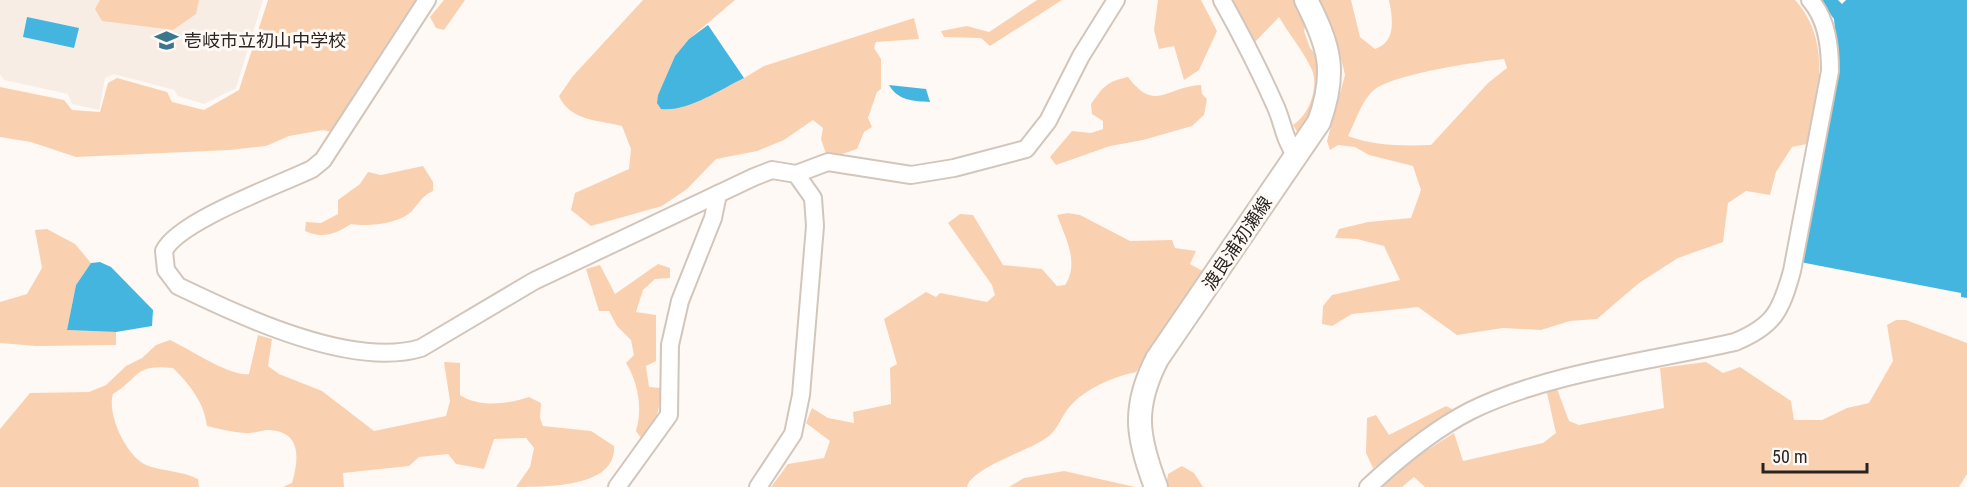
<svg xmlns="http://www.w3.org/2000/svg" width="1967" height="487" font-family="'Roboto Condensed','Noto Sans JP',sans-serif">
  <rect width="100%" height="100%" fill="#fef9f5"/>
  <path fill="#f8ede4" d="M 0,0 L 263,0 L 236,88 L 204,104 L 178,96 L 174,90 L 114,74 L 105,78 L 99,110 L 72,104 L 68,94 L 4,80 L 0,74 Z"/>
  <g fill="#fad1b0" fill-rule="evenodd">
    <path d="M 100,0 L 199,0 L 196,14 L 173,30 L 102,21 L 95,9 Z"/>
    <path d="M 268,0 L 416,0 L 351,108 L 331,132 L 323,130 L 289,136 L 266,146 L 230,150 L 76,157 L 31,142 L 0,137 L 0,87 L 64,100 L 72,110 L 100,112 L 108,83 L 117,78 L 167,92 L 172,102 L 204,110 L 239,90 Z"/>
    <path d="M 444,0 L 465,0 L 444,30 L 436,28 L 430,17 Z"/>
    <path d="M 643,0 L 735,0 L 689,39 L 675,56 L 658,95 L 744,78 L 764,66 L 914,18 L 919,39 L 876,42 L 874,48 L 881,59 L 881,89 L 877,92 L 868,118 L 872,127 L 864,132 L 857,149 L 839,155 L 826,154 L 821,139 L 823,128 L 813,120 L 784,140 L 757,151 L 716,159 L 687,189 L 662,206 L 591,226 L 571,210 L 575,193 L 629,169 L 631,149 L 622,126 C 599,120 570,121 559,96 L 573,76 Z"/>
    <path d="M 1037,0 L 1062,0 L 990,46 L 981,38 L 944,37 L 941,31 L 967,26 L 989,32 Z"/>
    <path d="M 1158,0 L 1201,0 L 1217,31 L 1199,70 L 1184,80 L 1174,46 L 1159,49 L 1154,30 Z"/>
    <path d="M 1230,0 L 1294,0 L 1306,23 L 1304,31 L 1310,48 L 1318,56 L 1320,68 L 1316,114 L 1299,135 L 1293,125 C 1309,115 1319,88 1312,70 C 1304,52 1289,34 1279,17 L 1255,42 Z"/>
    <path d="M 1316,0 L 1351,0 L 1360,37 L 1375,49 C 1396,42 1393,20 1389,0 L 1795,0 C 1832,40 1819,97 1807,144 L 1792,147 L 1776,172 L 1770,195 L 1746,191 L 1728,203 L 1723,242 L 1678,258 L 1639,283 L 1597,319 L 1570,321 L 1541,330 L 1503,328 L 1457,335 L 1418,307 L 1352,314 L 1332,326 L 1322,324 L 1323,306 L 1332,295 L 1400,280 L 1384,246 L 1357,239 L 1335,238 L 1339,229 L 1368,222 L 1411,218 L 1421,190 L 1413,166 L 1369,155 L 1355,147 L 1338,145 L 1330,150 L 1327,141 L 1345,75 L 1339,50 ZM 1504,59 L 1507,68 L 1488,83 L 1431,145 C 1403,146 1374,146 1348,136 C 1355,123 1362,100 1373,91 C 1391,74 1477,62 1504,59 Z"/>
    <path d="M 1128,77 C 1155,113 1165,87 1201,85 L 1202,94 L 1207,99 L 1204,115 L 1192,126 L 1143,140 L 1110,146 L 1056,165 L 1050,157 L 1072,131 L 1091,133 L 1103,129 L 1103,121 L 1092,114 L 1091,104 C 1104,86 1106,82 1128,77 Z"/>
    <path d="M 423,166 L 433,182 L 433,191 C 423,195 419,203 412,211 C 399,224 368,227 351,224 C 336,234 322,239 305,231 L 306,222 L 321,223 L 338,214 L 338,200 L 360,184 L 368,172 L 381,175 Z"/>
    <path d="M 1068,213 L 1080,215 L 1130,241 L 1172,240 L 1175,248 L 1196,251 L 1190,264 L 1206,273 L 1136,372 C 1113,377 1088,387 1071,405 C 1060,417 1059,431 1043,440 C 1025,452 972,468 967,487 L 771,487 L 788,464 L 824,458 L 830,441 L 806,423 L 812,408 L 828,418 L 854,423 L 853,412 L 891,404 L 890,368 L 897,364 L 884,319 L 926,292 L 936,297 L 940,293 L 987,302 L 995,295 L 992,285 L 948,223 L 960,214 L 973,215 L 1003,265 L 1042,269 L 1057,286 L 1065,285 C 1080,263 1065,237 1057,215 Z"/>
    <path d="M 47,229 L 75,244 L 91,263 L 76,285 L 67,330 L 116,332 L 116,345 L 36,346 L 0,343 L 0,302 L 27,294 L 42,268 L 35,230 Z"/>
    <path d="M 658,264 L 670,268 L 670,278 L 655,279 L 643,290 L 636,312 L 656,315 L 656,361 L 646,366 L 649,387 L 661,388 C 659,407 659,426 641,438 L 636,431 C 643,409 638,382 626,363 L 634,355 L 631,340 L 617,326 L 609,311 L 599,311 L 586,269 L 600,265 L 615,294 Z"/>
    <path d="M 1896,320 L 1906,320 L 1967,343 L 1967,474 L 1959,487 L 1425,487 L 1414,477 L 1402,487 L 1380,487 L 1410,461 L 1454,433 L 1463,461 L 1543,443 L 1556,433 L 1547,393 L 1557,389 L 1569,421 L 1579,425 L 1664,408 L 1660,368 L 1706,362 L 1723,373 L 1740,367 L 1791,401 L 1794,420 L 1822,420 L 1847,408 L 1869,403 L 1893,361 L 1887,325 Z"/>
    <path d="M 258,335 L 272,339 L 268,366 L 279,374 L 322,391 L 374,431 L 446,416 L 450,401 L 444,362 L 460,363 L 460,395 C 480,408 507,404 529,397 L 541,403 L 540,418 L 543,426 L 591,431 L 614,446 C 617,487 549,487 516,487 L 530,467 L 534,448 L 526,438 L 494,439 L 484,469 L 456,464 L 448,454 L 419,457 L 409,466 L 343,473 L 344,487 L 283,487 L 292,483 C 299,459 302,431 268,430 C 261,430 253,434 245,433 C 232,432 219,429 207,426 C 204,402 190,385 173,368 C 133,364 141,377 113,394 C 107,414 125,453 144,464 C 157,471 180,470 198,479 L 199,487 L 0,487 L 0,429 L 30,393 L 89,392 L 106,385 L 126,366 L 142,358 L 156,345 L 170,340 C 188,348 230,377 249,374 Z"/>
    <path d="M 1446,406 L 1454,410 L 1373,468 L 1366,453 L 1367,418 L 1376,415 L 1389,435 Z"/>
    <path d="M 1182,466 L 1194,473 L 1203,487 L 1166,487 L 1168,474 Z"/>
    <path d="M 1064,471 L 1135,487 L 1009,487 L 1024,478 Z"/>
  </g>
  <g fill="#44b5df">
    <path d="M 1820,0 L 1838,0 L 1842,4 L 1846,0 L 1967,0 L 1967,298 L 1961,297 L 1961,293 L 1800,262 L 1838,60 L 1834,19 Z"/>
    <path d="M 27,17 L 79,28 L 74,48 L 23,37 Z"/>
    <path d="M 708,25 L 744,78 C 719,90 688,112 661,109 L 657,103 L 658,95 L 675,56 L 689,39 Z"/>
    <path d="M 889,85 L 926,89 L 930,102 C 914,101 898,101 889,85 Z"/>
    <path d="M 100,262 L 111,267 L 153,310 L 152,326 L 116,332 L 67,330 L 76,285 L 91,263 Z"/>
  </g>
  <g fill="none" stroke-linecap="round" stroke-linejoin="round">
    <defs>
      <g id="minor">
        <path d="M 427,0 L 323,160 L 312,169 C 279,185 178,221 164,251 L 166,270 L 178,286 C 241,316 351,369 421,348 L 534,281 L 754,177 L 772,170 L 796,174 L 813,198 L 815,226 L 801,395 L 793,434 L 758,487"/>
        <path d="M 1222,0 C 1241,34 1259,69 1275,105 C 1283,122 1284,140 1296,156"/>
        <path d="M 796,174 L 828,162 L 911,175 L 954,168 L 1026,149 L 1048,121 L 1081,56 L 1116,0"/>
        <path d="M 617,487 L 669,415 L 670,345 L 680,301 L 713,218 L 718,194"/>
        <path d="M 1368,487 C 1398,459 1433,430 1470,411 C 1547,373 1651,361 1735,342 C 1774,326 1781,311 1792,271 L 1830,71 C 1830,46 1827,19 1810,0"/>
      </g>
      <path id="secondary" d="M 1156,487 C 1137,437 1132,408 1157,359 L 1319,122 C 1337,72 1330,47 1306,0"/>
    </defs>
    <use href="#minor" stroke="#d2c6bc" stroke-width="20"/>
    <use href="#secondary" stroke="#d2c6bc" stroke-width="26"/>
    <use href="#minor" stroke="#fff" stroke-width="16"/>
    <use href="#secondary" stroke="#fff" stroke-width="22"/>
  </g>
  <defs>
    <symbol id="school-bare" viewBox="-9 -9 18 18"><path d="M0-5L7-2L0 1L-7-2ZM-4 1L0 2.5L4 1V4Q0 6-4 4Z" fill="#3a768e" stroke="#fef9f5" stroke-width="2.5" paint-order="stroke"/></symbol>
  </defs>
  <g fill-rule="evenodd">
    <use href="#school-bare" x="150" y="24" width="33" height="33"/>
  </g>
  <g text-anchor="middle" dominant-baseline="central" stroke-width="6" stroke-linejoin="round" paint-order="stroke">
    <g font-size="18" fill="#292421" stroke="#fef9f5" text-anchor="start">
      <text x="184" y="40">壱岐市立初山中学校</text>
    </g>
    <g font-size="18" fill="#292421" stroke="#fef9f5">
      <text transform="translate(1237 243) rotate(-56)">渡良浦初瀬線</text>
    </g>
  </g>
  <path d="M1763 463v9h104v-9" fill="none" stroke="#292421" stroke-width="3"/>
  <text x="1772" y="463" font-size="18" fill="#292421" stroke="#fef9f5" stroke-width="4.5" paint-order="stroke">50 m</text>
</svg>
